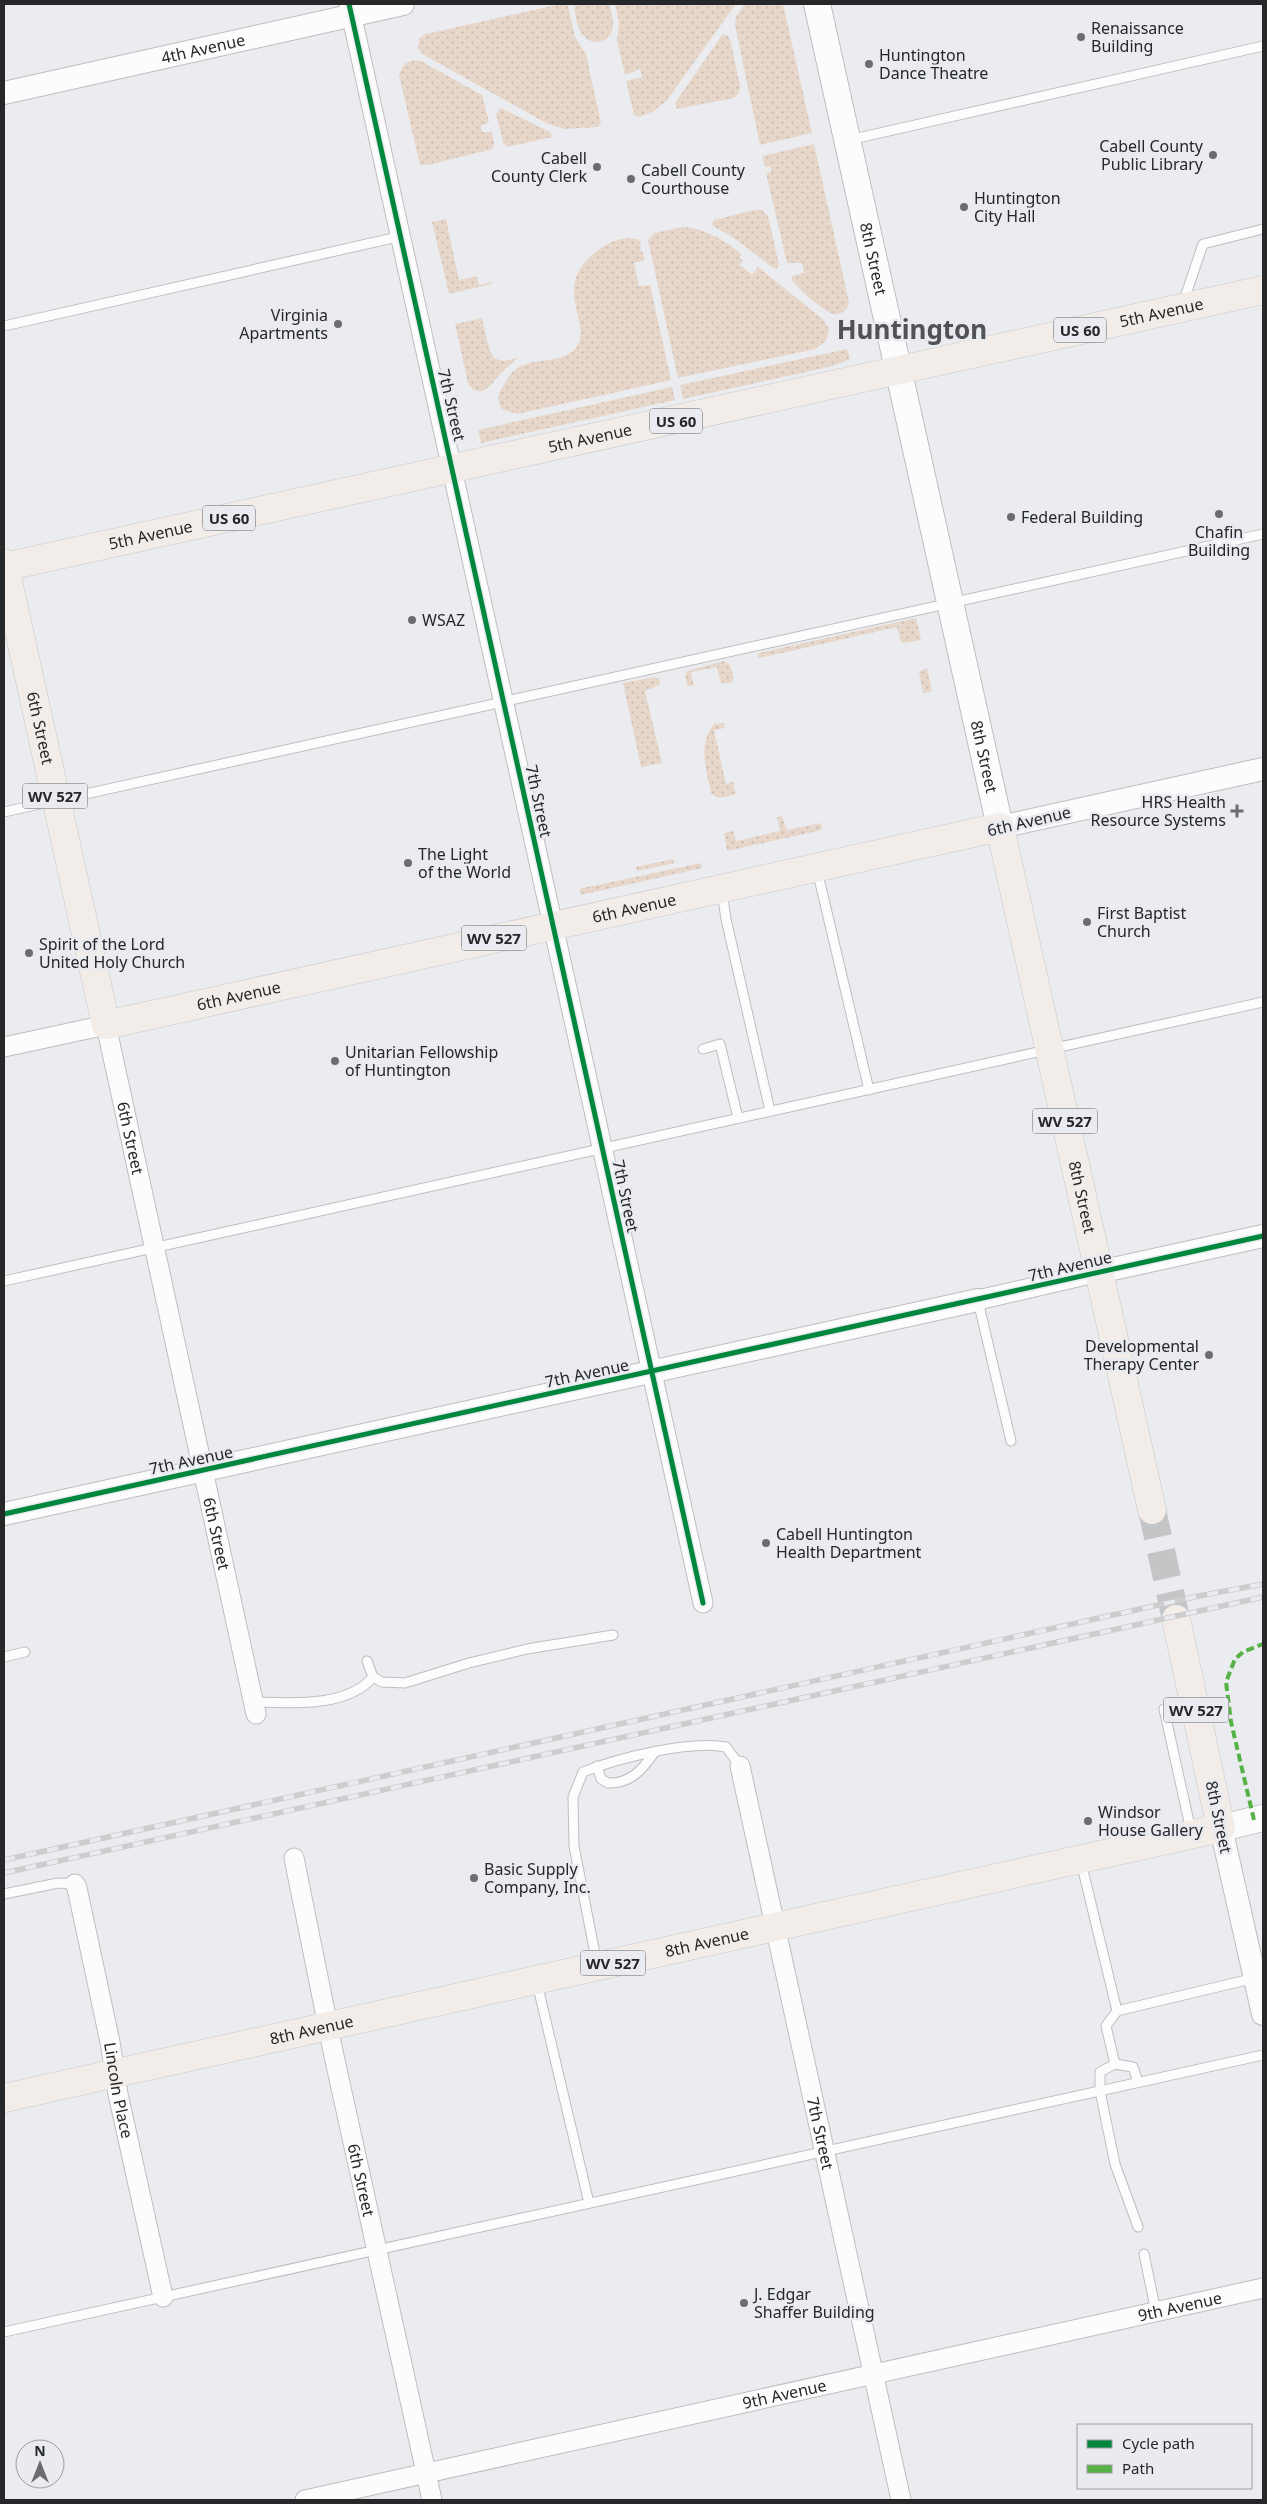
<svg xmlns="http://www.w3.org/2000/svg" width="1267" height="2504" font-family="'Noto Sans',sans-serif">
  <defs>
    <pattern id="grass-dots" width="8" height="8" patternUnits="userSpaceOnUse" patternTransform="scale(1.25)"><rect width="8" height="8" fill="#e7d7ca"/><path d="M2 2h.1M6 6h.1" fill="none" stroke="#c6b9ae" stroke-width="1.8" stroke-linecap="round"/></pattern>
  </defs>
  <rect width="100%" height="100%" fill="#ebecef"/>
  <g fill="url(#grass-dots)">
    <path d="M 561,4 L 566,4 L 568,6 L 575,37 L 586,54 L 601,123 L 598,127 L 564,129 L 546,123 L 424,55 L 418,49 L 419,38 L 426,34 Z"/>
    <path d="M 574,4 L 609,4 C 613,18 619,36 599,42 C 578,43 576,20 574,4 Z"/>
    <path d="M 615,4 L 736,4 L 667,100 L 654,111 L 640,117 L 634,115 L 626,81 L 642,77 L 640,69 L 625,75 L 617,40 L 619,23 Z"/>
    <path d="M 745,4 L 783,4 L 812,133 L 760,145 L 735,25 L 736,16 Z"/>
    <path d="M 722,35 L 727,35 L 730,39 L 740,85 L 739,93 L 734,98 L 677,109 L 675,103 Z"/>
    <path d="M 413,60 L 421,61 L 482,95 L 489,122 L 481,126 L 482,132 L 492,132 L 494,143 L 493,149 L 428,165 L 420,165 L 399,75 L 404,64 Z"/>
    <path d="M 501,108 L 550,132 L 553,137 L 507,147 L 503,142 L 496,114 Z"/>
    <path d="M 814,144 L 849,302 L 846,310 C 842,312 839,315 834,314 C 824,312 798,289 792,280 L 792,276 L 804,273 L 802,263 L 787,263 L 766,173 L 771,172 L 770,166 L 765,167 L 762,156 Z"/>
    <path d="M 754,210 L 762,210 L 768,216 L 779,264 L 777,269 L 773,268 L 738,241 L 712,225 L 714,220 Z"/>
    <path d="M 446,219 L 459,280 L 477,276 L 479,285 L 492,282 L 492,284 L 449,294 L 432,222 Z"/>
    <path d="M 682,227 C 705,228 724,240 742,254 L 739,257 L 743,260 L 740,265 L 752,275 L 758,267 L 824,320 L 829,329 L 826,341 L 815,349 L 678,378 L 648,240 L 654,233 Z"/>
    <path d="M 628,238 L 638,239 L 641,243 L 640,251 L 642,251 L 645,260 L 634,263 L 639,286 L 650,285 L 671,380 L 517,414 L 502,409 C 497,402 497,395 502,388 C 506,382 509,374 515,370 C 532,356 562,365 576,348 C 594,324 552,291 591,256 C 602,246 614,239 628,238 Z"/>
    <path d="M 482,318 L 489,348 L 494,358 L 503,361 L 518,358 C 512,363 506,368 500,374 C 492,384 479,402 468,383 L 455,324 Z"/>
    <path d="M 847,349 L 850,359 L 833,366 L 683,399 L 680,385 Z"/>
    <path d="M 672,387 L 675,400 L 481,443 L 478,430 Z"/>
    <path d="M 916,618 L 921,640 L 904,643 L 900,640 L 897,627 L 760,658 L 757,656 L 759,653 Z"/>
    <path d="M 724,661 L 730,665 L 734,678 L 731,683 L 721,683 L 717,667 L 691,672 L 694,686 L 688,686 L 685,677 L 687,671 Z"/>
    <path d="M 927,668 L 932,691 L 923,693 L 919,672 Z"/>
    <path d="M 655,677 L 659,679 L 660,685 L 645,691 L 662,763 L 641,767 L 623,683 Z"/>
    <path d="M 716,722 L 717,724 L 724,723 L 725,728 L 714,730 L 726,784 L 733,782 L 736,794 C 728,796 718,801 711,793 C 706,770 697,741 716,722 Z"/>
    <path d="M 782,816 L 787,830 L 821,823 L 822,830 L 727,851 L 724,833 L 733,831 L 736,841 L 780,831 L 777,817 Z"/>
    <path d="M 673,859 L 674,863 L 637,871 L 636,867 Z"/>
    <path d="M 701,863 L 702,868 L 581,895 L 579,889 Z"/>
  </g>
  <g fill="none" stroke-linecap="round" stroke-linejoin="round">
    <path stroke="#c4c5c7" stroke-width="28" stroke-dasharray="28 14" stroke-linecap="butt" d="M 1152,1510 L 1176,1619"/>
    <defs>
      <g id="service">
        <path d="M 849,140 L 1263,46"/>
        <path d="M 1183,303 L 1203,244 L 1263,229"/>
        <path d="M 4,326 L 402,236"/>
        <path d="M 4,812 L 1263,534"/>
        <path d="M 817,870 L 869,1090"/>
        <path d="M 722,892 L 726,919 L 770,1111"/>
        <path d="M 703,1049 L 720,1044 L 738,1118"/>
        <path d="M 4,1281 L 1263,1002"/>
        <path d="M 978,1301 L 1011,1441"/>
        <path d="M 4,1657 L 25,1652"/>
        <path d="M 373,1677 L 382,1682 L 405,1683 L 469,1663 L 527,1649 L 613,1635"/>
        <path d="M 253,1702 C 290,1703 347,1708 373,1677 L 367,1661"/>
        <path d="M 1164,1709 L 1191,1831"/>
        <path d="M 597,1766 L 601,1779 L 608,1783 C 630,1784 642,1770 654,1753"/>
        <path d="M 1081,1862 L 1117,2011 L 1255,1978"/>
        <path d="M 4,1894 L 58,1883 L 75,1884"/>
        <path d="M 597,1964 L 574,1846 L 573,1797 L 583,1772 C 618,1758 690,1740 726,1747 L 740,1766"/>
        <path d="M 537,1983 L 589,2203"/>
        <path d="M 1117,2011 L 1106,2026 L 1115,2064 L 1100,2072 L 1100,2091 L 1115,2164 L 1138,2227"/>
        <path d="M 1115,2064 L 1133,2067 L 1138,2082"/>
        <path d="M 1144,2254 L 1156,2312"/>
        <path d="M 4,2332 L 1263,2055"/>
      </g>
      <g id="minor">
        <path d="M 349,4 C 468,537 586,1070 703,1603"/>
        <path id="s1" d="M 4,1047 L 106,1025 L 256,1714"/>
        <path d="M 978,1300 L 1099,1272"/>
        <path id="s2" d="M 740,1766 L 901,2500"/>
        <path id="s3" d="M 294,1858 L 334,2056 L 432,2500"/>
        <path id="s4" d="M 75,1884 L 77,1888 L 110,2042 L 118,2094 L 163,2297"/>
        <path id="s5" d="M 305,2500 L 1263,2288"/>
      </g>
      <g id="tertiary">
        <path id="s6" d="M 4,93 L 403,4"/>
        <path d="M 1000,827 L 1263,769"/>
        <path d="M 1099,1272 L 1263,1236"/>
        <path d="M 4,1514 L 978,1300"/>
        <path d="M 1221,1828 L 1263,2014"/>
      </g>
      <g id="secondary">
        <path id="s7" d="M 817,4 L 1000,827"/>
        <path d="M 1221,1828 L 1263,1818"/>
      </g>
      <g id="primary">
        <path id="s8" d="M 4,563 L 106,1025 L 1000,827 L 1152,1510"/>
        <path id="s9" d="M 4,567 L 1263,290"/>
        <path id="s10" d="M 4,2098 L 1221,1828 L 1176,1619"/>
      </g>
    </defs>
    <use href="#service" stroke="#bdbec1" stroke-width="11"/>
    <use href="#minor" stroke="#bdbec1" stroke-width="21"/>
    <use href="#tertiary" stroke="#bdbec1" stroke-width="24"/>
    <use href="#secondary" stroke="#bdbec1" stroke-width="28"/>
    <use href="#primary" stroke="#c8c8ca" stroke-width="29"/>
    <use href="#service" stroke="#fcfcfd" stroke-width="9"/>
    <use href="#minor" stroke="#fcfcfd" stroke-width="19"/>
    <use href="#tertiary" stroke="#fcfcfd" stroke-width="22"/>
    <use href="#secondary" stroke="#fcfcfd" stroke-width="26"/>
    <use href="#primary" stroke="#f2ede8" stroke-width="28"/>
    <defs>
      <g id="rail">
        <path d="M 4,1860 L 1199,1596 L 1263,1584"/>
        <path d="M 4,1873 L 1263,1597"/>
      </g>
    </defs>
    <use href="#rail" stroke="#cdcdce" stroke-width="5.5"/>
    <use href="#rail" stroke="#e9ebf1" stroke-width="4" stroke-dasharray="11" stroke-linecap="butt"/>
    <path stroke="#56b246" stroke-width="4" stroke-dasharray="8 4" stroke-linecap="butt" d="M 1254,1820 L 1231,1722 L 1226,1682 L 1235,1659 L 1243,1652 L 1263,1644"/>
    <defs>
      <g id="cycleway">
        <path d="M 349,4 C 468,537 586,1070 703,1603"/>
        <path d="M 4,1514 L 1263,1236"/>
      </g>
    </defs>
    <use href="#cycleway" stroke="#e9ebf1" stroke-width="8"/>
    <use href="#cycleway" stroke="#00873e" stroke-width="5"/>
  </g>
  <g fill="#6b6c6e" stroke="#e9ebf1" stroke-width="2">
    <circle cx="1081" cy="37" r="5"/>
    <circle cx="869" cy="64" r="5"/>
    <circle cx="1213" cy="155" r="5"/>
    <circle cx="597" cy="167" r="5"/>
    <circle cx="631" cy="179" r="5"/>
    <circle cx="964" cy="207" r="5"/>
    <circle cx="338" cy="324" r="5"/>
    <circle cx="1219" cy="514" r="5"/>
    <circle cx="1011" cy="517" r="5"/>
    <circle cx="412" cy="620" r="5"/>
    <path d="M1234.5 803.5h5v5h5v5h-5v5h-5v-5h-5v-5h5z"/>
    <circle cx="408" cy="863" r="5"/>
    <circle cx="1087" cy="922" r="5"/>
    <circle cx="29" cy="953" r="5"/>
    <circle cx="335" cy="1061" r="5"/>
    <circle cx="1209" cy="1355" r="5"/>
    <circle cx="766" cy="1543" r="5"/>
    <circle cx="1088" cy="1821" r="5"/>
    <circle cx="474" cy="1878" r="5"/>
    <circle cx="744" cy="2303" r="5"/>
  </g>
  <g text-anchor="middle" dominant-baseline="central" stroke-width="5" stroke-linejoin="round" paint-order="stroke">
    <g fill="#e9ebf1" stroke="#606265" stroke-width="1">
      <rect x="1054" y="317.5" width="52" height="25" rx="4"/>
      <rect x="650" y="408.5" width="52" height="25" rx="4"/>
      <rect x="203" y="505.5" width="52" height="25" rx="4"/>
      <rect x="22.5" y="783.5" width="65" height="25" rx="4"/>
      <rect x="461.5" y="925.5" width="65" height="25" rx="4"/>
      <rect x="1032.5" y="1108.5" width="65" height="25" rx="4"/>
      <rect x="1163.5" y="1697.5" width="65" height="25" rx="4"/>
      <rect x="580.5" y="1950.5" width="65" height="25" rx="4"/>
    </g>
    <g font-size="15" font-weight="bold" fill="#262729">
      <text x="1080" y="330">US 60</text>
      <text x="676" y="421">US 60</text>
      <text x="229" y="518">US 60</text>
      <text x="55" y="796">WV 527</text>
      <text x="494" y="938">WV 527</text>
      <text x="1065" y="1121">WV 527</text>
      <text x="1196" y="1710">WV 527</text>
      <text x="613" y="1963">WV 527</text>
    </g>
    <g font-size="16" fill="#262729" stroke="#e9ebf1" text-anchor="start">
      <text x="1091" y="28">Renaissance<tspan x="1091" dy="18">Building</tspan></text>
      <text x="879" y="55">Huntington<tspan x="879" dy="18">Dance Theatre</tspan></text>
      <text x="1203" y="146" text-anchor="end">Cabell County<tspan x="1203" dy="18">Public Library</tspan></text>
      <text x="587" y="158" text-anchor="end">Cabell<tspan x="587" dy="18">County Clerk</tspan></text>
      <text x="641" y="170">Cabell County<tspan x="641" dy="18">Courthouse</tspan></text>
      <text x="974" y="198">Huntington<tspan x="974" dy="18">City Hall</tspan></text>
      <text x="328" y="315" text-anchor="end">Virginia<tspan x="328" dy="18">Apartments</tspan></text>
      <text x="1021" y="517">Federal Building</text>
      <text x="1219" y="532" text-anchor="middle">Chafin<tspan x="1219" dy="18">Building</tspan></text>
      <text x="422" y="620">WSAZ</text>
      <text x="1226" y="802" text-anchor="end">HRS Health<tspan x="1226" dy="18">Resource Systems</tspan></text>
      <text x="418" y="854">The Light<tspan x="418" dy="18">of the World</tspan></text>
      <text x="1097" y="913">First Baptist<tspan x="1097" dy="18">Church</tspan></text>
      <text x="39" y="944">Spirit of the Lord<tspan x="39" dy="18">United Holy Church</tspan></text>
      <text x="345" y="1052">Unitarian Fellowship<tspan x="345" dy="18">of Huntington</tspan></text>
      <text x="1199" y="1346" text-anchor="end">Developmental<tspan x="1199" dy="18">Therapy Center</tspan></text>
      <text x="776" y="1534">Cabell Huntington<tspan x="776" dy="18">Health Department</tspan></text>
      <text x="1098" y="1812">Windsor<tspan x="1098" dy="18">House Gallery</tspan></text>
      <text x="484" y="1869">Basic Supply<tspan x="484" dy="18">Company, Inc.</tspan></text>
      <text x="754" y="2294">J. Edgar<tspan x="754" dy="18">Shaffer Building</tspan></text>
    </g>
    <g font-size="16" fill="#262729" stroke="#e9ebf1">
      <text stroke="none"><textPath href="#s6" startOffset="204">4th Avenue</textPath></text>
      <text stroke="none"><textPath href="#s7" startOffset="261">8th Street</textPath></text>
      <text stroke="none"><textPath href="#s9" startOffset="1185">5th Avenue</textPath></text>
      <text transform="translate(452 405) rotate(77)">7th Street</text>
      <text stroke="none"><textPath href="#s9" startOffset="600">5th Avenue</textPath></text>
      <text stroke="none"><textPath href="#s9" startOffset="150">5th Avenue</textPath></text>
      <text stroke="none"><textPath href="#s8" startOffset="169">6th Street</textPath></text>
      <text stroke="none"><textPath href="#s7" startOffset="771">8th Street</textPath></text>
      <text transform="translate(539 801) rotate(78)">7th Street</text>
      <text transform="translate(1029 821) rotate(-13)">6th Avenue</text>
      <text stroke="none"><textPath href="#s8" startOffset="1014">6th Avenue</textPath></text>
      <text stroke="none"><textPath href="#s8" startOffset="609">6th Avenue</textPath></text>
      <text stroke="none"><textPath href="#s1" startOffset="220">6th Street</textPath></text>
      <text transform="translate(626 1196) rotate(78)">7th Street</text>
      <text stroke="none"><textPath href="#s8" startOffset="1768">8th Street</textPath></text>
      <text transform="translate(1070 1266) rotate(-13)">7th Avenue</text>
      <text transform="translate(587 1373) rotate(-12)">7th Avenue</text>
      <text transform="translate(191 1460) rotate(-12)">7th Avenue</text>
      <text stroke="none"><textPath href="#s1" startOffset="625">6th Street</textPath></text>
      <text transform="translate(1219 1817) rotate(78)">8th Street</text>
      <text stroke="none"><textPath href="#s10" startOffset="720">8th Avenue</textPath></text>
      <text stroke="none"><textPath href="#s10" startOffset="315">8th Avenue</textPath></text>
      <text stroke="none"><textPath href="#s4" startOffset="211">Lincoln Place</textPath></text>
      <text stroke="none"><textPath href="#s2" startOffset="376">7th Street</textPath></text>
      <text stroke="none"><textPath href="#s3" startOffset="329">6th Street</textPath></text>
      <text stroke="none"><textPath href="#s5" startOffset="896">9th Avenue</textPath></text>
      <text stroke="none"><textPath href="#s5" startOffset="491">9th Avenue</textPath></text>
    </g>
    <g font-size="26" font-weight="bold" fill="#515257" stroke="#e9ebf1">
      <text x="912" y="329">Huntington</text>
    </g>
  </g>
  <rect width="1267" height="2504" fill="none" stroke="#262729" stroke-width="10"/>
  <rect x="1077" y="2424" width="175" height="65" fill="#e9ebf1" stroke="#9b9da1"/>
  <rect x="1087" y="2440" width="25" height="8" fill="#00873e" stroke="#9b9da1"/>
  <text x="1122" y="2449" font-size="15" fill="#262729">Cycle path</text>
  <rect x="1087" y="2465" width="25" height="8" fill="#56b246" stroke="#9b9da1"/>
  <text x="1122" y="2474" font-size="15" fill="#262729">Path</text>
  <g transform="translate(40 2464)"><circle r="24" fill="#e9ebf1" stroke="#9b9da1"/>
  <path d="M0-4L9 19L0 12L-9 19Z" fill="#6b6c6e"/>
  <text y="-8" font-size="14" font-weight="bold" text-anchor="middle" fill="#262729">N</text>
  </g>
</svg>
